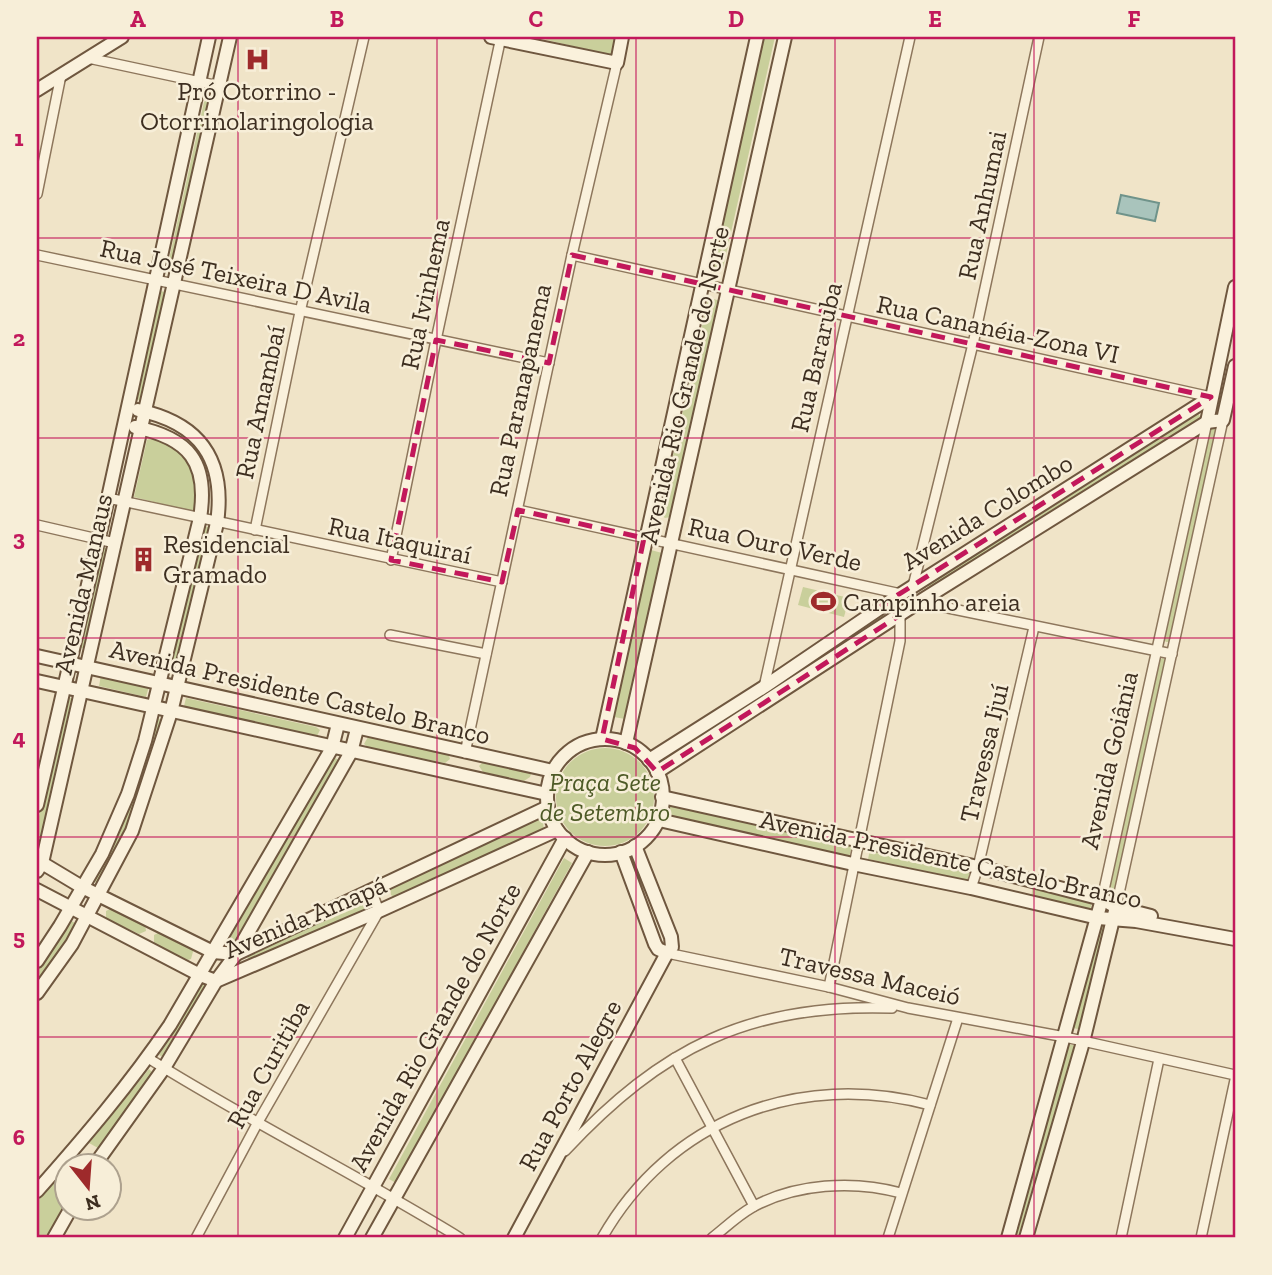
<svg xmlns="http://www.w3.org/2000/svg" width="1272" height="1275" font-family="'Zilla Slab',serif">
  <rect width="100%" height="100%" fill="#f0e4c8"/>
  <g fill="#c9cf9b">
    <path d="M 534,37 L 622,37 L 614,54 L 611,55 Z"/>
    <path d="M 762,37 L 775,37 L 723,268 L 717,269 L 711,265 Z"/>
    <path d="M 207,99 L 210,99 L 174,267 L 171,267 L 168,264 L 204,102 Z"/>
    <path d="M 158,291 L 167,292 L 144,401 L 135,399 Z"/>
    <path d="M 711,298 L 720,301 L 671,517 L 665,518 L 660,514 L 708,299 Z"/>
    <path d="M 1198,413 L 1201,418 L 930,589 L 927,584 Z"/>
    <path d="M 1218,426 L 1170,642 L 1166,642 L 1163,639 L 1210,427 Z"/>
    <path d="M 151,438 C 168,440 193,458 197,476 C 199,487 197,500 198,510 L 193,512 L 134,497 L 147,440 Z"/>
    <path d="M 203,526 L 212,528 L 177,672 L 168,670 Z"/>
    <path d="M 100,547 L 110,549 L 87,649 L 77,647 Z"/>
    <path d="M 651,550 L 662,553 L 625,719 L 614,717 Z"/>
    <path d="M 803,587 L 849,598 L 844,617 L 798,605 Z"/>
    <path d="M 883,613 L 886,618 L 663,764 L 660,759 Z"/>
    <path d="M 1163,658 L 1167,663 L 1116,890 L 1111,892 L 1108,889 L 1159,660 Z"/>
    <path d="M 101,675 L 149,686 L 146,697 L 99,686 Z"/>
    <path d="M 66,697 L 74,699 L 42,837 L 37,836 L 37,825 Z"/>
    <path d="M 186,698 L 316,727 L 320,730 L 316,738 L 186,708 L 184,706 Z"/>
    <path d="M 156,718 L 164,720 L 125,834 L 98,883 L 92,881 Z"/>
    <path d="M 368,737 L 448,753 L 450,759 L 445,763 L 369,748 L 364,744 Z"/>
    <circle cx="605" cy="797" r="49"/>
    <path d="M 333,757 L 339,760 L 234,943 L 228,941 Z"/>
    <path d="M 484,761 L 528,770 L 531,774 L 530,777 L 524,781 L 483,772 L 479,766 Z"/>
    <path d="M 667,804 L 852,846 L 849,858 L 664,817 Z"/>
    <path d="M 535,819 L 543,821 L 544,832 L 396,898 L 391,895 L 390,886 Z"/>
    <path d="M 870,850 L 970,870 L 968,880 L 868,859 Z"/>
    <path d="M 564,858 L 572,863 L 396,1183 L 389,1179 Z"/>
    <path d="M 1033,886 L 1093,899 L 1090,910 L 1031,897 Z"/>
    <path d="M 366,899 L 371,906 L 370,911 L 251,963 L 246,955 Z"/>
    <path d="M 114,907 L 145,924 L 146,931 L 139,934 L 106,918 L 106,911 Z"/>
    <path d="M 69,919 L 76,924 L 37,983 L 37,970 Z"/>
    <path d="M 1100,922 L 1107,924 L 1081,1030 L 1074,1028 Z"/>
    <path d="M 160,932 L 194,948 L 191,959 L 188,960 L 154,944 L 154,935 Z"/>
    <path d="M 201,983 L 206,986 L 165,1058 L 159,1055 Z"/>
    <path d="M 1068,1044 L 1077,1046 L 1023,1238 L 1013,1238 Z"/>
    <path d="M 149,1069 L 153,1073 L 98,1148 L 89,1143 Z"/>
    <path d="M 66,1167 L 66,1200 L 46,1238 L 37,1238 L 37,1199 Z"/>
  </g>
  <path fill="#a9c4bc" stroke="#6f938a" stroke-width="2" d="M 1121,195 L 1159,203 L 1155,221 L 1117,213 Z"/>
  <g fill="none" stroke-linecap="round" stroke-linejoin="round">
    <defs>
      <g id="street">
        <path d="M 88,58 L 219,86"/>
        <path d="M 37,194 L 61,75"/>
        <path d="M 37,255 L 549,363"/>
        <path d="M 572,255 L 1211,397"/>
        <path d="M 108,498 L 502,582"/>
        <path d="M 518,510 L 901,594"/>
        <path d="M 37,525 L 115,543"/>
        <path d="M 255,530 L 300,312 L 364,37"/>
        <path d="M 391,560 L 436,340 L 501,37"/>
        <path d="M 913,586 L 973,344 L 1039,37"/>
        <path d="M 919,602 L 1172,654"/>
        <path d="M 390,635 L 486,654"/>
        <path d="M 764,687 L 910,37"/>
        <path d="M 465,753 L 572,255 L 617,63"/>
        <path d="M 971,888 L 978,867 L 1034,627"/>
        <path d="M 1102,899 L 1207,422"/>
        <path d="M 1116,907 L 1223,420"/>
        <path d="M 667,953 L 829,987 L 908,1008 L 1065,1037 L 1235,1075"/>
        <path d="M 829,987 L 900,641 L 900,615"/>
        <path d="M 148,1058 C 250,1122 358,1175 460,1238"/>
        <path d="M 675,1058 L 754,1206"/>
        <path d="M 565,1151 C 661,1048 749,1003 892,1008"/>
        <path d="M 196,1238 L 258,1122 L 379,911 L 371,890"/>
        <path d="M 602,1238 C 669,1120 799,1070 930,1105"/>
        <path d="M 712,1238 C 725,1228 737,1216 751,1208 C 795,1183 854,1180 901,1193"/>
        <path d="M 888,1238 L 958,1018"/>
        <path d="M 1121,1238 L 1159,1059"/>
        <path d="M 1201,1238 L 1235,1080"/>
      </g>
      <g id="secondary">
        <path d="M 491,37 L 617,63 L 622,37"/>
        <path d="M 37,90 L 122,37"/>
        <path d="M 1207,422 L 1235,287"/>
        <path d="M 37,656 L 553,771"/>
        <path d="M 37,681 L 547,794"/>
        <path d="M 602,739 L 757,37"/>
        <circle cx="605" cy="797" r="58"/>
        <path d="M 626,743 L 785,37"/>
        <path d="M 649,760 L 764,687 L 901,594 L 1211,397"/>
        <path d="M 657,772 L 919,602 L 1207,422 L 1223,420 L 1235,366"/>
        <path d="M 662,797 L 978,867 L 1102,899 L 1116,907 L 1151,916"/>
        <path d="M 37,805 L 108,498 L 209,37"/>
        <path d="M 659,820 L 853,864 L 971,888 L 1098,918 L 1136,921 L 1235,939"/>
        <path d="M 621,852 L 655,944 L 658,949 L 667,953 L 672,947 L 671,937 L 635,846"/>
        <path d="M 39,858 L 42,863 L 82,887 L 213,952 L 236,954 L 548,807"/>
        <path d="M 37,871 L 42,863 L 230,37"/>
        <path d="M 37,890 L 200,975 L 216,981 L 379,911 L 557,830"/>
        <path d="M 37,961 L 60,926 L 102,854 L 128,794 L 145,741 L 200,518 C 209,462 189,438 135,427"/>
        <path d="M 37,993 L 72,944 L 132,831 L 171,712 L 217,523 C 226,459 200,423 138,410"/>
        <path d="M 94,1166 L 164,1068 L 216,981 L 236,954 L 351,752 L 357,729"/>
        <path d="M 37,1191 C 84,1138 130,1084 170,1025 L 332,748 L 338,724"/>
        <path d="M 54,1238 L 71,1208"/>
        <path d="M 345,1238 L 565,838"/>
        <path d="M 372,1238 L 588,852"/>
        <path d="M 514,1238 L 667,953"/>
        <path d="M 1008,1238 L 1102,899"/>
        <path d="M 1026,1238 L 1083,1042 L 1115,911"/>
      </g>
    </defs>
    <use href="#street" stroke="#8d765c" stroke-width="12"/>
    <use href="#secondary" stroke="#6f573f" stroke-width="16"/>
    <use href="#street" stroke="#faf1dc" stroke-width="9"/>
    <use href="#secondary" stroke="#faf1dc" stroke-width="12"/>
  </g>
  <path fill="none" stroke="#c2185b" stroke-width="5" stroke-dasharray="14 9" stroke-linejoin="round" d="M 572,255 L 1211,397 L 882,605 L 900,615 L 657,772 L 635,748 L 602,739 L 644,538 L 518,510 L 502,582 L 391,560 L 436,340 L 549,363 Z"/>
  <path fill="none" stroke="#c2185b" stroke-width="2" stroke-opacity="0.55" d="M 238,37 L 238,1238M 437,37 L 437,1238M 636,37 L 636,1238M 835,37 L 835,1238M 1034,37 L 1034,1238M 37,238 L 1235,238M 37,438 L 1235,438M 37,638 L 1235,638M 37,837 L 1235,837M 37,1037 L 1235,1037"/>
  <defs>
    <symbol id="hospital-bare" viewBox="-9 -9 18 18"><path d="M-5-5h3v3.5h4V-5h3V5h-3V1.5h-4V5h-3Z" fill="#9e2a2b" stroke="#f7eed8" stroke-width="2.5" paint-order="stroke"/></symbol>
    <symbol id="building-bare" viewBox="-9 -9 18 18"><path d="M-4-6H4V6H1V3H-1V6H-4ZM-2.5-4.3h1.7v1.8h-1.7ZM.8-4.3h1.7v1.8H.8ZM-2.5-1h1.7V.8h-1.7ZM.8-1h1.7V.8H.8Z" fill="#9e2a2b" stroke="#f7eed8" stroke-width="2.5" paint-order="stroke"/></symbol>
    <symbol id="stadium-bare" viewBox="-9 -9 18 18"><path d="M0-5a6.5 5 0 1 0 0 10a6.5 5 0 1 0 0-10ZM-3.5-1.8h7v3.6h-7Z" fill="#9e2a2b" stroke="#f7eed8" stroke-width="2.5" paint-order="stroke"/></symbol>
  </defs>
  <g fill-rule="evenodd">
    <use href="#hospital-bare" x="240" y="42" width="35" height="35"/>
    <use href="#building-bare" x="126" y="542" width="35" height="35"/>
    <use href="#stadium-bare" x="806" y="584" width="35" height="35"/>
  </g>
  <g text-anchor="middle" dominant-baseline="central" stroke-width="5" stroke-linejoin="round" paint-order="stroke">
    <g font-size="26" fill="#3d2e20" stroke="#f7eed8" text-anchor="start">
      <text x="257" y="91" text-anchor="middle">Pró Otorrino -<tspan x="257" dy="30">Otorrinolaringologia</tspan></text>
      <text x="163" y="544">Residencial<tspan x="163" dy="30">Gramado</tspan></text>
      <text x="843" y="602">Campinho areia</text>
    </g>
    <g font-size="26" fill="#3d2e20" stroke="#f7eed8">
      <text transform="translate(982 205) rotate(-78)">Rua Anhumai</text>
      <text transform="translate(236 276) rotate(12)">Rua José Teixeira D Avila</text>
      <text transform="translate(425 294) rotate(-78)">Rua Ivinhema</text>
      <text transform="translate(998 329) rotate(12)">Rua Cananéia-Zona VI</text>
      <text transform="translate(816 357) rotate(-77)">Rua Bararuba</text>
      <text transform="translate(684 385) rotate(-77)">Avenida Rio Grande do Norte</text>
      <text transform="translate(520 390) rotate(-78)">Rua Paranapanema</text>
      <text transform="translate(260 402) rotate(-78)">Rua Amambaí</text>
      <text transform="translate(987 512) rotate(-32)">Avenida Colombo</text>
      <text transform="translate(400 540) rotate(12)">Rua Itaquiraí</text>
      <text transform="translate(775 544) rotate(12)">Rua Ouro Verde</text>
      <text transform="translate(83 584) rotate(-77)">Avenida Manaus</text>
      <text transform="translate(300 692) rotate(13)">Avenida Presidente Castelo Branco</text>
      <text transform="translate(984 753) rotate(-77)">Travessa Ijuí</text>
      <text transform="translate(1109 760) rotate(-77)">Avenida Goiânia</text>
      <text transform="translate(951 859) rotate(12)">Avenida Presidente Castelo Branco</text>
      <text transform="translate(305 917) rotate(-23)">Avenida Amapá</text>
      <text transform="translate(870 976) rotate(13)">Travessa Maceió</text>
      <text transform="translate(435 1027) rotate(-61)">Avenida Rio Grande do Norte</text>
      <text transform="translate(268 1064) rotate(-61)">Rua Curitiba</text>
      <text transform="translate(570 1085) rotate(-62)">Rua Porto Alegre</text>
    </g>
    <g font-size="26" font-style="italic" fill="#4d5a26" stroke="#f7eed8">
      <text x="605" y="782">Praça Sete<tspan x="605" dy="30">de Setembro</tspan></text>
    </g>
  </g>
  <rect width="1272" height="1275" fill="none" stroke="#f7eed8" stroke-width="77"/>
  <g transform="translate(88 1187) rotate(163)"><circle r="33" fill="#f7eed8" stroke="#ada18e" stroke-width="2"/>
  <path d="M0-5L12 26L0 18L-12 26Z" fill="#9e2a2b"/>
  <text y="-10" font-size="19" font-weight="bold" text-anchor="middle" fill="#3d2e20">N</text>
  </g>
  <rect x="38" y="38" width="1196" height="1198" fill="none" stroke="#c2185b" stroke-width="2.5"/>
  <g font-size="23" text-anchor="middle" font-weight="bold" fill="#c2185b">
    <text x="138" y="27">A</text>
    <text x="337" y="27">B</text>
    <text x="536" y="27">C</text>
    <text x="736" y="27">D</text>
    <text x="935" y="27">E</text>
    <text x="1134" y="27">F</text>
    <text x="19" y="146">1</text>
    <text x="19" y="346">2</text>
    <text x="19" y="546">3</text>
    <text x="19" y="745">4</text>
    <text x="19" y="945">5</text>
    <text x="19" y="1145">6</text>
  </g>
</svg>
